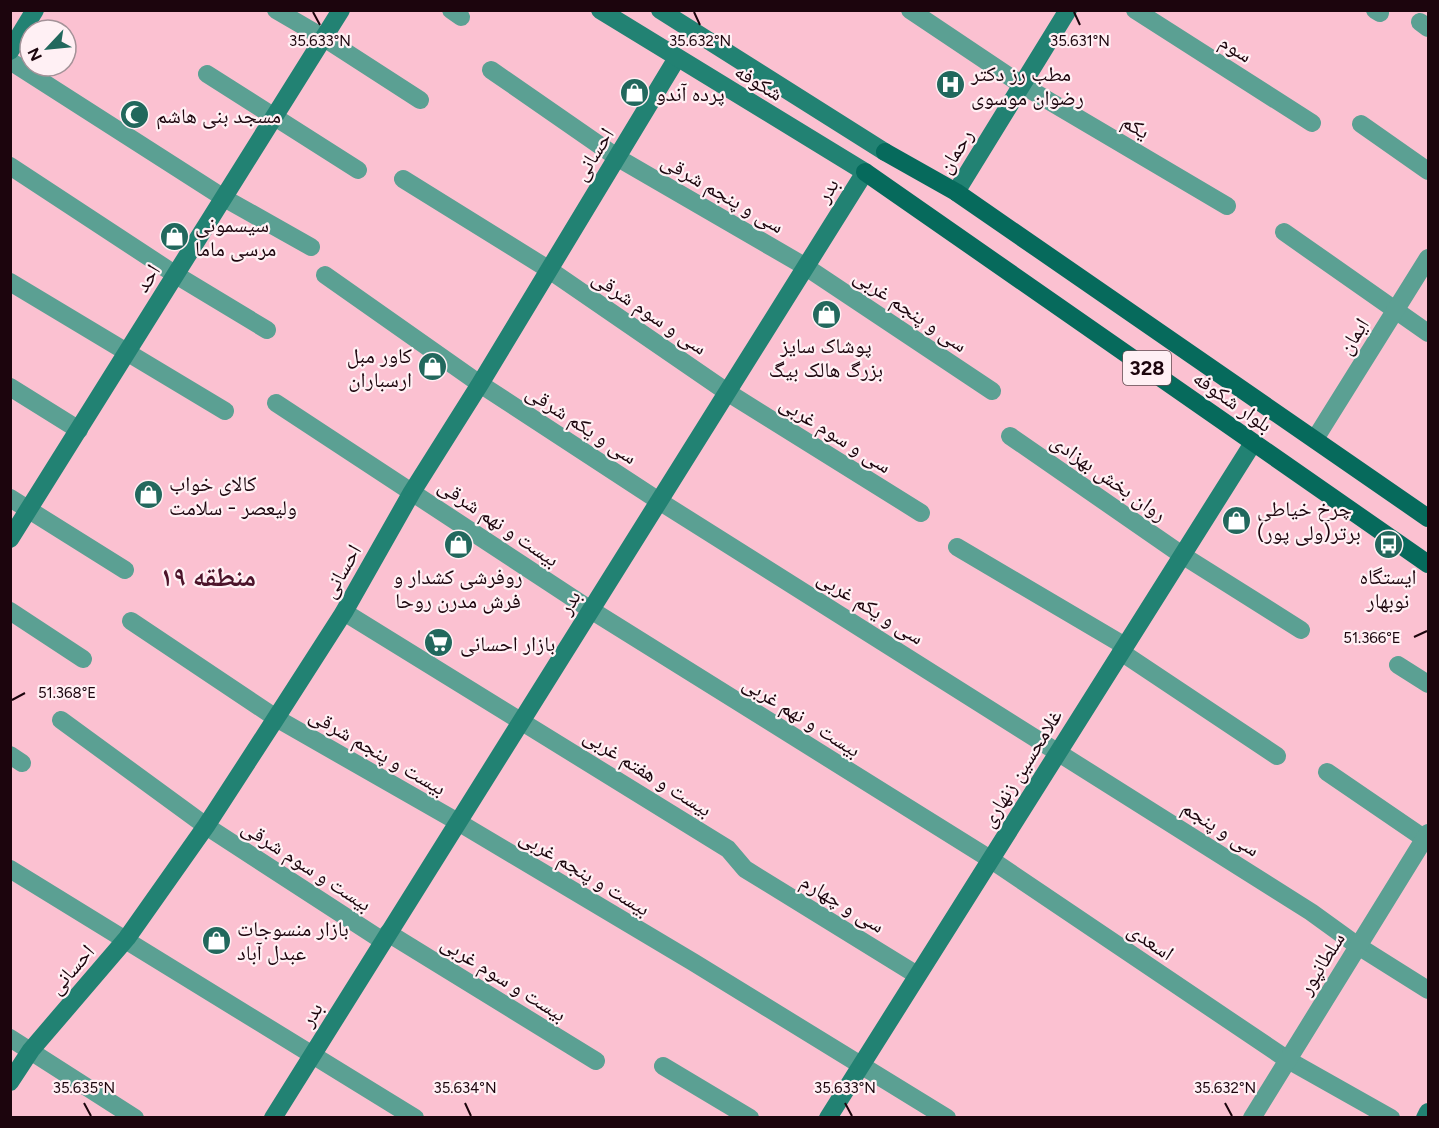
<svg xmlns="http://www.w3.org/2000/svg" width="1439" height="1128" font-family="Figtree,'Noto Naskh Arabic',sans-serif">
  <rect width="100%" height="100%" fill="#fbc1d1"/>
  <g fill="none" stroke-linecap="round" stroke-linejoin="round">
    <g stroke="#5ba093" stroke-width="18">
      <path d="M 276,10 L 324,38 L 420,100"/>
      <path d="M 451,10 L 461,17"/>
      <path d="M 910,10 L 1022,85 L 1227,206"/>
      <path d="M 1135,10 L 1312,123"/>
      <path d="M 1375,10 L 1380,13"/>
      <path d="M 1420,22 L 1428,28"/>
      <path d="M 10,61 L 224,198 L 311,247"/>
      <path d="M 491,70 L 618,158 L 806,267 L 992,391"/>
      <path d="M 207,74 L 358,170"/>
      <path d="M 1361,124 L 1428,171"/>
      <path d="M 10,166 L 176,275 L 267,330"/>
      <path d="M 403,179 L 548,269 L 727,392 L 921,513"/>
      <path d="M 1284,232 L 1428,333"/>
      <path d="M 325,275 L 480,384 L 659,501 L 1311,912 L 1358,946 L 1428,990"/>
      <path d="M 10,282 L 225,411"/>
      <path d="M 10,387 L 79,430"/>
      <path d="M 276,403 L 591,610 L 990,859 L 1288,1060 L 1391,1118"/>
      <path d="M 1010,436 L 1182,555 L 1301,630"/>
      <path d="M 1315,439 L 1428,258"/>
      <path d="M 10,498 L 125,570"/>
      <path d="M 957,547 L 1125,646"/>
      <path d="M 10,611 L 83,659"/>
      <path d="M 344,612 L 728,849 L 745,869 L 917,975"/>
      <path d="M 131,621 L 276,718 L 458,822 L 693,962 L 947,1118"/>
      <path d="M 1121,652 L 1277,756"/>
      <path d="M 1398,665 L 1428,684"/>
      <path d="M 61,720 L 206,826 L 383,941"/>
      <path d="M 10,755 L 22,763"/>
      <path d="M 1327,772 L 1428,841"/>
      <path d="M 10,869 L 415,1118"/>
      <path d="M 388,933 L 596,1061"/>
      <path d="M 10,1038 L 135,1118"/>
      <path d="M 663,1066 L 750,1118"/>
      <path d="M 1252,1118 L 1428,833"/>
    </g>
    <g stroke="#228273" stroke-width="18">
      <path d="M 660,10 L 885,152"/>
      <path d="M 10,51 L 35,10"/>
      <path d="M 956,192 L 1068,10"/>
      <path d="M 10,539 L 341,10"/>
      <path d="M 10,1082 L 31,1050 L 127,938 L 206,826 L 276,718 L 344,612 L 412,492 L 480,384 L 677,58"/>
      <path d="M 273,1118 L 865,172 L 600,10"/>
      <path d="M 828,1118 L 1253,443"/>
      <path d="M 1425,1118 L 1428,1112"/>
    </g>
    <g stroke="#066a5c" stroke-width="18">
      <path d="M 885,152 L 956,192 L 1428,518"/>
      <path d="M 865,172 L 1428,564"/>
    </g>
  </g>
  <path fill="none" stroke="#1c050d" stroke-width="2" d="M 313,12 L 320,25M 694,12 L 700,25M 1074,12 L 1080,25M 1414,637 L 1427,631M 12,700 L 25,693M 84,1103 L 91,1116M 465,1103 L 471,1116M 845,1103 L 852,1116M 1225,1103 L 1232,1116"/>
  <defs>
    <symbol id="hospital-disc" viewBox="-11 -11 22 22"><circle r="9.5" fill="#22685d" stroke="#fff0f4"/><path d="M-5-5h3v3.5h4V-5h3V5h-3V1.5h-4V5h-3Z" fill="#fff"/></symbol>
    <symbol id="shop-disc" viewBox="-11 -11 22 22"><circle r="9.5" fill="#22685d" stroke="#fff0f4"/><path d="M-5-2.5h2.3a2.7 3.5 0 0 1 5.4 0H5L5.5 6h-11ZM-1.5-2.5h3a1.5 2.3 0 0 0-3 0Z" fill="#fff"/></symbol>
    <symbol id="mosque-disc" viewBox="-11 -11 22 22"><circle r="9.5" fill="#22685d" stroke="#fff0f4"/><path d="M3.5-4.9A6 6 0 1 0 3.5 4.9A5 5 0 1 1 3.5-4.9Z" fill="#fff"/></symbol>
    <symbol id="bus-disc" viewBox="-11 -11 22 22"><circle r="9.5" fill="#22685d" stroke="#fff0f4"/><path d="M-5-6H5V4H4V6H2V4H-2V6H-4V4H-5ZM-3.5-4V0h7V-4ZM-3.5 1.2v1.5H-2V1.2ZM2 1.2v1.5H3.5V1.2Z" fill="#fff"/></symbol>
    <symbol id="supermarket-disc" viewBox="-11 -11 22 22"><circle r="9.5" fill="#22685d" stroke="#fff0f4"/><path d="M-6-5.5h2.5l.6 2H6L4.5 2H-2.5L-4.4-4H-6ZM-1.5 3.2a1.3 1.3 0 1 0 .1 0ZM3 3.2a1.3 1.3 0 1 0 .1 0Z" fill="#fff"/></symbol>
  </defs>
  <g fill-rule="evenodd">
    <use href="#hospital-disc" x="934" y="68" width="33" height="33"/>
    <use href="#shop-disc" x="618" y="76" width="33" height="33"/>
    <use href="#mosque-disc" x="118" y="98" width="33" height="33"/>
    <use href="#shop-disc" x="158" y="220" width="33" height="33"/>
    <use href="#shop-disc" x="810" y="298" width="33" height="33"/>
    <use href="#shop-disc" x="416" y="350" width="33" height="33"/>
    <use href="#shop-disc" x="132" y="478" width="33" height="33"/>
    <use href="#shop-disc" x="1220" y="504" width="33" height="33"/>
    <use href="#shop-disc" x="442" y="528" width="33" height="33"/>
    <use href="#bus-disc" x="1372" y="528" width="33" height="33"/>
    <use href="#supermarket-disc" x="422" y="626" width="33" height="33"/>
    <use href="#shop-disc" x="200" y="924" width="33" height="33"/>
  </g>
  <g text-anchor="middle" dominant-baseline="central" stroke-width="4.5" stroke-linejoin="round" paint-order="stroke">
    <rect fill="#fff0f4" stroke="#604c52" stroke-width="1.5" x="1123" y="351" width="48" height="34" rx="4.5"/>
    <g font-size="20" font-weight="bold" fill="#1c050d">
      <text x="1147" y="368">328</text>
    </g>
    <g font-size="21" fill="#1c050d" stroke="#fff0f4">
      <text transform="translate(1236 48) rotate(32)">سوم</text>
      <text transform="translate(759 82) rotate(31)">شکوفه</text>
      <text transform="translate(1136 126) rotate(31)">یکم</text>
      <text transform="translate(955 151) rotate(-58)">رحمان</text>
      <text transform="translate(593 154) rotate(-58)">احسانی</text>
      <text transform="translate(827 190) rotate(-58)">بدر</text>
      <text transform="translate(723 193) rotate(30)">سی و پنجم شرقی</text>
      <text transform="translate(147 278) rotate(-58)">احد</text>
      <text transform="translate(911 310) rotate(34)">سی و پنجم غربی</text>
      <text transform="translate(650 312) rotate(34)">سی و سوم شرقی</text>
      <text transform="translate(1353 336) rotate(-58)">ایمان</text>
      <text transform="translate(1233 401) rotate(35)">بلوار شکوفه</text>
      <text transform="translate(582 424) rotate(33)">سی و یکم شرقی</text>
      <text transform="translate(836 434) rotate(32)">سی و سوم غربی</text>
      <text transform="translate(1109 477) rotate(35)">روان بخش بهزادی</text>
      <text transform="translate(499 522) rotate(34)">بیست و نهم شرقی</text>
      <text transform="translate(341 571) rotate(-60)">احسانی</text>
      <text transform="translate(569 602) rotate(-58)">بدر</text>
      <text transform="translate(871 607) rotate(32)">سی و یکم غربی</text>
      <text transform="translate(802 716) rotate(32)">بیست و نهم غربی</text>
      <text transform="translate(378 751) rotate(30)">بیست و پنجم شرقی</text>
      <text transform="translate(1021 768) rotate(-58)">غلامحسین زنهاری</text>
      <text transform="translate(648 772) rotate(32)">بیست و هفتم غربی</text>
      <text transform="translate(1221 828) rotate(32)">سی و پنجم</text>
      <text transform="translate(307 865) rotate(33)">بیست و سوم شرقی</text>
      <text transform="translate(585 872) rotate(31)">بیست و پنجم غربی</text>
      <text transform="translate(843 903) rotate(31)">سی و چهارم</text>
      <text transform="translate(1151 941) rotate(34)">اسعدی</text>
      <text transform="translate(1321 963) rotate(-58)">سلطانپور</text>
      <text transform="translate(71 969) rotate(-49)">احسانی</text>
      <text transform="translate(504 978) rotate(32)">بیست و سوم غربی</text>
      <text transform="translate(311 1014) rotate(-58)">بدر</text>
    </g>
    <g font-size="21" fill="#1c050d" stroke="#fff0f4" text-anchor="start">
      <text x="971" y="73">مطب رز دکتر<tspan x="971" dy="24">رضوان موسوی</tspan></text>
      <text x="656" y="93">پرده آندو</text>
      <text x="156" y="115">مسجد بنی هاشم</text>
      <text x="195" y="224">سیسمونی<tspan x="195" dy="24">مرسی ماما</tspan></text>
      <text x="826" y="345" text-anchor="middle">پوشاک سایز<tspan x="826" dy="24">بزرگ هالک بیگ</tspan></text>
      <text x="412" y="355" text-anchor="end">كاور مبل<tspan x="412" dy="24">ارسباران</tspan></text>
      <text x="169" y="483">کالای خواب<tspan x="169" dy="24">ولیعصر - سلامت</tspan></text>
      <text x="1257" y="508">چرخ خیاطی<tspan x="1257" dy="24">برتر(ولی پور)</tspan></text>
      <text x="458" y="576" text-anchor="middle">روفرشی کشدار و<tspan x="458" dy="24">فرش مدرن روحا</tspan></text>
      <text x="1388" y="576" text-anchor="middle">ایستگاه<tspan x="1388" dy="24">نوبهار</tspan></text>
      <text x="460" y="643">بازار احسانی</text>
      <text x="237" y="928">بازار منسوجات<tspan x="237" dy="24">عبدل آباد</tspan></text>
    </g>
    <g font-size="27" font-weight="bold" fill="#4c142a" stroke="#fff0f4">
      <text x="208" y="576">منطقه ۱۹</text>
    </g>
  </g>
  <g font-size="15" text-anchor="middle" fill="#1c050d" stroke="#fff0f4" stroke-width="4.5" stroke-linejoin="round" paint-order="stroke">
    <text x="320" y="46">35.633°N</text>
    <text x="700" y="46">35.632°N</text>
    <text x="1080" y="46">35.631°N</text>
    <text x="1372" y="643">51.366°E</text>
    <text x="67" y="698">51.368°E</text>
    <text x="84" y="1093">35.635°N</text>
    <text x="465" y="1093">35.634°N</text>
    <text x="845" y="1093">35.633°N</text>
    <text x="1225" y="1093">35.632°N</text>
  </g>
  <rect width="1439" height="1128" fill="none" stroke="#1c050d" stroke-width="24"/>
  <g transform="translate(48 48) rotate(244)"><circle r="28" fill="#fff0f4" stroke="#a49298" stroke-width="1.5"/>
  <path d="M0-4.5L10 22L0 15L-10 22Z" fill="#22685d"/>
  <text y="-9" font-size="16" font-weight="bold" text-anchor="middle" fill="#1c050d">N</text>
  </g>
</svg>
